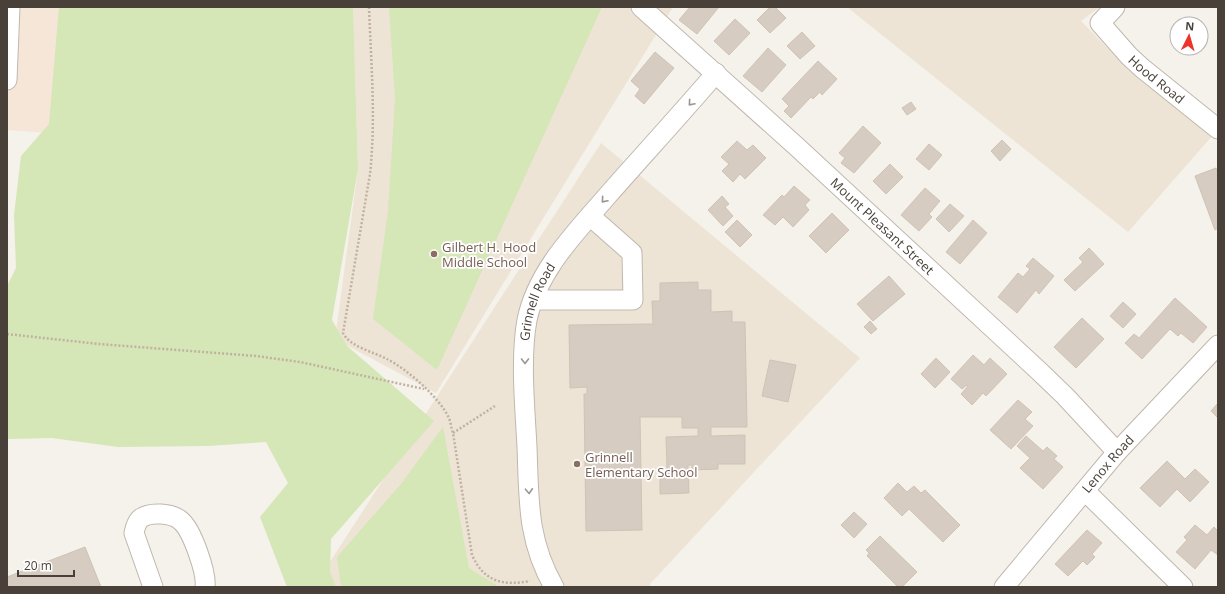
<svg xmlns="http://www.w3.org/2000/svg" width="1225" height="594" font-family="'Open Sans',sans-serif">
  <rect width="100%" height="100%" fill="#f5f1eb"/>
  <path fill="#f5e6d8" d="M 7,7 L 73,7 L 64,134 L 7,130 Z"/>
  <g fill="#ede4d6">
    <path d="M 353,7 L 673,7 L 436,393 L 335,339 L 358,169 Z"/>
    <path d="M 847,7 L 1100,7 L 1081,21 L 1130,71 L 1213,135 L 1128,232 Z"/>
    <path d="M 601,143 L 860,358 L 650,584 L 651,587 L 328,587 L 324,571 Z"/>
  </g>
  <g fill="#d5e6b7">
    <path d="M 59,7 L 353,7 L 358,169 L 332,320 L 347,346 L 434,421 L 331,539 L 330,572 L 336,587 L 287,587 L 260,517 L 288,483 L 266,442 L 207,446 L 118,447 L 52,438 L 7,439 L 7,286 L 16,268 L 14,215 L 21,156 L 49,124 Z"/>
    <path d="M 389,7 L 602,7 L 437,370 L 373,319 L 388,211 L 395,99 Z"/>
    <path d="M 443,427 L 469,568 L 499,587 L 341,587 L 337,557 L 401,484 Z"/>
  </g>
  <g fill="#d6ccc1" stroke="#d0c3b4">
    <path d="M 690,7 L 719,7 L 697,34 L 679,20 Z"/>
    <path d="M 770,7 L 775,7 L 786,18 L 770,33 L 757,20 Z"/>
    <path d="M 735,19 L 750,33 L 729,55 L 714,41 Z"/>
    <path d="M 802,32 L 815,46 L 800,59 L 787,46 Z"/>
    <path d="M 768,48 L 786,65 L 762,92 L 743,76 Z"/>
    <path d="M 655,52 L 674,68 L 644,104 L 635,96 L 640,89 L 631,81 Z"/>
    <path d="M 818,61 L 837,79 L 822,95 L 820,92 L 813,99 L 811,97 L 791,118 L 784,111 L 789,106 L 782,99 Z"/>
    <path d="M 911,102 L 916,109 L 907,115 L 902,108 Z"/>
    <path d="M 863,126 L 881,143 L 854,173 L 841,163 L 845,158 L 839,153 Z"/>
    <path d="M 1002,140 L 1011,149 L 1000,161 L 991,151 Z"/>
    <path d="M 737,141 L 747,150 L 753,145 L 766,158 L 745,179 L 740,174 L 733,182 L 722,171 L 729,164 L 721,157 Z"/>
    <path d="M 929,144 L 942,155 L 929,170 L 916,159 Z"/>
    <path d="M 890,164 L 903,177 L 886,194 L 873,181 Z"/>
    <path d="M 1216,168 L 1218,174 L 1218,228 L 1215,230 L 1195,176 Z"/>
    <path d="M 794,186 L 810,200 L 805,205 L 809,210 L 793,227 L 783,217 L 775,225 L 763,215 L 782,195 L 784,197 Z"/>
    <path d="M 925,188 L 940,201 L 929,214 L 932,217 L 919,231 L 901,215 Z"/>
    <path d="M 722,196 L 729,204 L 725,207 L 733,216 L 723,226 L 708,210 Z"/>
    <path d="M 950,204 L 964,216 L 949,232 L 936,219 Z"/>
    <path d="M 832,213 L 849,230 L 826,253 L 809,236 Z"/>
    <path d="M 737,220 L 752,235 L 740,247 L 725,232 Z"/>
    <path d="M 973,220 L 987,233 L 960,264 L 946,252 Z"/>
    <path d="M 1089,248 L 1104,264 L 1075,291 L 1064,280 L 1083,262 L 1079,258 Z"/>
    <path d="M 1033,258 L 1054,276 L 1039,294 L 1036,290 L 1017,313 L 998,297 L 1018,273 L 1023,277 L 1030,269 L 1026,266 Z"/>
    <path d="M 889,276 L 905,294 L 873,321 L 857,304 Z"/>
    <path d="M 698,282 L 698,290 L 711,290 L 711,312 L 732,311 L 732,322 L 745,322 L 747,427 L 711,427 L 711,436 L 745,435 L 745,464 L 718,464 L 718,469 L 692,470 L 692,465 L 688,465 L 689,493 L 660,494 L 660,469 L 667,469 L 666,437 L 698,436 L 698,428 L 682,428 L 682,417 L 640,417 L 642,530 L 586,531 L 584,394 L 587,394 L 587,387 L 570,388 L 569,325 L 653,324 L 652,301 L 660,301 L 660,283 Z"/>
    <path d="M 1175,298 L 1207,327 L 1193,343 L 1181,333 L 1178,336 L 1170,329 L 1142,359 L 1125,343 L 1134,334 L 1139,338 Z"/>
    <path d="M 1123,302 L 1136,314 L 1123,328 L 1110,316 Z"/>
    <path d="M 1082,318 L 1104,339 L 1076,368 L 1054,347 Z"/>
    <path d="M 870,321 L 877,329 L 871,334 L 864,327 Z"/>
    <path d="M 973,355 L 984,365 L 990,358 L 1007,374 L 986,396 L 983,393 L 972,405 L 961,394 L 968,386 L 967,385 L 962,389 L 951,379 Z"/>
    <path d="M 936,358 L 950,372 L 935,388 L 921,374 Z"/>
    <path d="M 770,360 L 796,365 L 788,402 L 762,396 Z"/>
    <path d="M 1018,400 L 1032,412 L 1025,419 L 1033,426 L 1011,449 L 990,430 Z"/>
    <path d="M 1218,403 L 1218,418 L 1211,411 Z"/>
    <path d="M 1026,436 L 1043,451 L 1047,447 L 1057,456 L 1054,459 L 1063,467 L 1043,489 L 1020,468 L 1030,458 L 1017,446 Z"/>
    <path d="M 1167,461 L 1185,479 L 1195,469 L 1209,482 L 1190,502 L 1177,489 L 1160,507 L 1140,488 Z"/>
    <path d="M 898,483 L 907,492 L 914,486 L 921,493 L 925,490 L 960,525 L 943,542 L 909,509 L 902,516 L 884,498 Z"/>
    <path d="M 854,512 L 867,524 L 854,538 L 841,525 Z"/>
    <path d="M 1195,525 L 1207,535 L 1214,527 L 1218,531 L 1218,555 L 1211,550 L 1195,569 L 1176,552 L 1187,540 L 1184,537 Z"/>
    <path d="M 1087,530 L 1102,543 L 1092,554 L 1095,557 L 1087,565 L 1083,561 L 1068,576 L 1055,564 Z"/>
    <path d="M 880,536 L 917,572 L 902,587 L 898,587 L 867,556 L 869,553 L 866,550 Z"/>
    <path d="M 85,547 L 101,587 L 7,587 L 7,577 Z"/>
  </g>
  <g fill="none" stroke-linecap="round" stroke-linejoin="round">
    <defs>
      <g id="minor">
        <path id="s1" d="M 641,7 L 796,146 L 1039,371 L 1065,396 L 1117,452"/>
        <path id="s2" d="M 1115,7 L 1100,23 L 1129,56 L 1142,68 L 1218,129"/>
        <path d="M 7,80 L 10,7"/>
        <path d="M 533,300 L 633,300 L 632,253 L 590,216"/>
        <path d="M 1085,491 L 1183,587"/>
        <path d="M 153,587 L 134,533 C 135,528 136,523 140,519 C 149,511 173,513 181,521 C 192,530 207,573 205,587"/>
        <path id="s3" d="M 554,587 C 527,540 529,500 527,447 C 525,408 520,359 527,320 C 537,271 576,232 608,195 C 644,154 681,114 716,73"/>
        <path id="s4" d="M 1004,587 L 1117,452 L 1218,345"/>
      </g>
    </defs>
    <use href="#minor" stroke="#c0b8ae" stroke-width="21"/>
    <g stroke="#c1b2a0" stroke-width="2.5" stroke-dasharray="2 2" stroke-linecap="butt">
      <path d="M 369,7 C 371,63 376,118 370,174 L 343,333 C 350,347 374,352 387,359 C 407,369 439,397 449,418 C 451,423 451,428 453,433 L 472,555 C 484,582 503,586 530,581"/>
      <path d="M 7,334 L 99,344 L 256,356 L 300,362 L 424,389"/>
      <path d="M 453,433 L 495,406"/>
    </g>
    <use href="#minor" stroke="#fff" stroke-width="19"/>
  </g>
  <defs><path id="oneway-chevron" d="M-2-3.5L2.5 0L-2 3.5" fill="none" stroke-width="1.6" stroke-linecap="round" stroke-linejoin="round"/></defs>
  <g stroke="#9b9692">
    <use href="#oneway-chevron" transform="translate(691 103) rotate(131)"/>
    <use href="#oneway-chevron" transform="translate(604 200) rotate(131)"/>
    <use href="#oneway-chevron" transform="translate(525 361) rotate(90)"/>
    <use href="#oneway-chevron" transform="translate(529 491) rotate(87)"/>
  </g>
  <g fill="#8d6e63" stroke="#fff" stroke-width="1.5">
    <circle cx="434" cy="254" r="4"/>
    <circle cx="577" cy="464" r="4"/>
  </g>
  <g text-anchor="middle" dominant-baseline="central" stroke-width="3.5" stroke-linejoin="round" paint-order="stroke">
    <g font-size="13" fill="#494139" stroke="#fff">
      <text stroke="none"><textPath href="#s2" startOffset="102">Hood Road</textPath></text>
      <text stroke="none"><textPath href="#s1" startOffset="326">Mount Pleasant Street</textPath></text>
      <text stroke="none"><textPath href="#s3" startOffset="292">Grinnell Road</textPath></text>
      <text stroke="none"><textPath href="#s4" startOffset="161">Lenox Road</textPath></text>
    </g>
    <g font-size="13" fill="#785e54" stroke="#fff" text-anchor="start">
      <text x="442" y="247">Gilbert H. Hood<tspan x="442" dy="15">Middle School</tspan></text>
      <text x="585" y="457">Grinnell<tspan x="585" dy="15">Elementary School</tspan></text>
    </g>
  </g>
  <rect width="1225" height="594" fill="none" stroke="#494139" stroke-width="16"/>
  <g transform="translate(1189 36) rotate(5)"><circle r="19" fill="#ffffff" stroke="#b6b3b0"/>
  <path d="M0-3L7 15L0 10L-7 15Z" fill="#ef3328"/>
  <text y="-6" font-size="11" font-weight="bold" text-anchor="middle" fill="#494139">N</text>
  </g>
  <path d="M18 570v6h56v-6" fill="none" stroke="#494139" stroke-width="2"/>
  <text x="24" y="570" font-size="12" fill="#494139" stroke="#ffffff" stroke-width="3" paint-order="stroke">20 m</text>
</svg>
